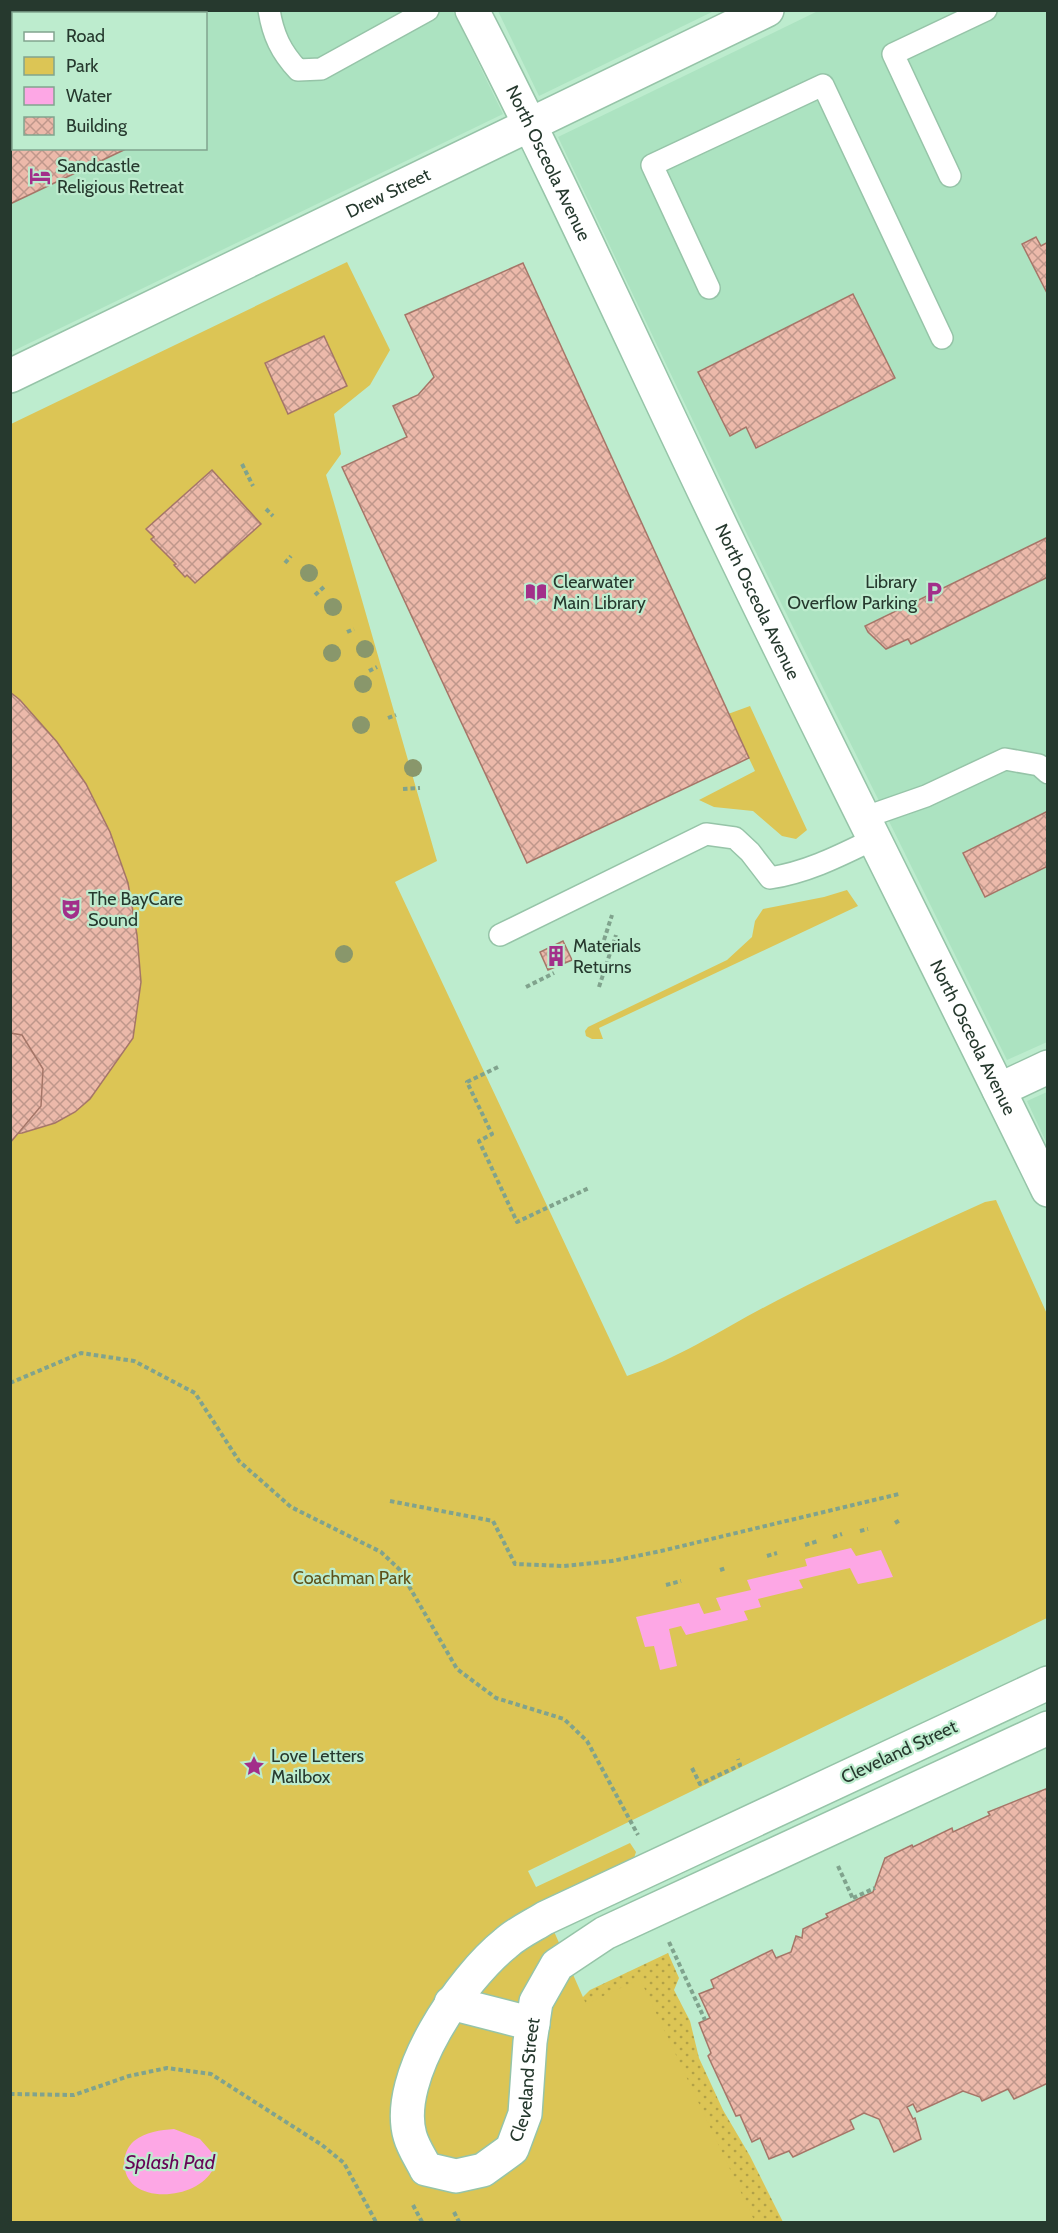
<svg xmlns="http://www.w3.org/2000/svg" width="1058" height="2233" font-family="Cabin,sans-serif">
  <defs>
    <pattern id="grass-dots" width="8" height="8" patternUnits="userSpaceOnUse" patternTransform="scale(1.5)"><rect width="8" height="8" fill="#dcc555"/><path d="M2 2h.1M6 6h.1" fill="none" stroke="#b2a147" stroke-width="1.8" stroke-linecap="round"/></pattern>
    <pattern id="building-cross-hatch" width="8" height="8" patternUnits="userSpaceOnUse" patternTransform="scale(1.5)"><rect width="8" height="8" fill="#ecb9aa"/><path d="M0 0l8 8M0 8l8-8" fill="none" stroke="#bf978b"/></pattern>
  </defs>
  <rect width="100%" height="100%" fill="#bdecce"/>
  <g fill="#ace3c1" fill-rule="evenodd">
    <path d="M 11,11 L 453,11 L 503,114 L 11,352 ZM 14,14 L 206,14 L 206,148 L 14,148 Z"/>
    <path d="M 498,11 L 714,11 L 539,96 Z"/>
    <path d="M 818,11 L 1047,11 L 1047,1042 L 1007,1060 L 745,530 L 558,137 Z"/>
    <path d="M 1047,1092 L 1047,1144 L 1027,1101 Z"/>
  </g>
  <path fill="url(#grass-dots)" d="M 668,1953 L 679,1978 L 674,1990 L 690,2021 L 699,2058 L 723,2110 L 750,2156 L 783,2222 L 533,2222 L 582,1998 L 590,1990 Z"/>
  <g fill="#dcc555">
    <path d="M 347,262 L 390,350 L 370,385 L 334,414 L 341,454 L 326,475 L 437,861 L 395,882 L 627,1376 C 680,1358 729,1325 778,1300 C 846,1265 915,1234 985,1202 L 996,1200 L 1047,1314 L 1047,1618 L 528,1871 L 536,1887 L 630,1843 L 636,1852 L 634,1858 L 541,1902 L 586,2004 L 640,1979 L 755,2222 L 11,2222 L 11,424 Z"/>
    <path d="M 750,706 L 807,830 L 796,839 L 782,836 L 753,811 L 714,807 L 699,800 L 755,771 L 728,714 Z"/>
    <path d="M 847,890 L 858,906 L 599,1028 L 603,1039 L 592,1039 L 586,1036 L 585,1031 L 588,1027 L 727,960 L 752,937 L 755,921 L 763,909 L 824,897 Z"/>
  </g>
  <g fill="#fda7e5">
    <path d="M 851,1548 L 856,1556 L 881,1550 L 893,1577 L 858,1584 L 850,1568 L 799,1580 L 803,1588 L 758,1599 L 761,1607 L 744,1611 L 748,1620 L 686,1635 L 681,1626 L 669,1629 L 677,1666 L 660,1670 L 654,1646 L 645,1647 L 636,1617 L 699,1603 L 704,1614 L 721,1610 L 716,1598 L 751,1590 L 747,1580 L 807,1566 L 805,1559 Z"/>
    <path d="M 174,2129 L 200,2139 L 215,2156 C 215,2160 215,2166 213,2169 C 201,2194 156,2202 135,2186 C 121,2175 121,2152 134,2141 C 145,2132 161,2130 174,2129 Z"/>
  </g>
  <g fill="url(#building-cross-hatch)" stroke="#a57668" stroke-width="1.5">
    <path d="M 10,10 L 195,10 L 195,14 L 14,14 L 14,86 L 10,87 Z"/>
    <path d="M 14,120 L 14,148 L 128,148 L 10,204 L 10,122 Z"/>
    <path d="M 1036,237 L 1041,246 L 1048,242 L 1048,295 L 1022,244 Z"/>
    <path d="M 523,263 L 749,758 L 527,863 L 342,467 L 407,437 L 393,406 L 418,395 L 434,377 L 405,315 Z"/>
    <path d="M 853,294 L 895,378 L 756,448 L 746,427 L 730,436 L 698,372 Z"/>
    <path d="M 324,336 L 347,386 L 288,414 L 265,363 Z"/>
    <path d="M 212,470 L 261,524 L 195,583 L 187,575 L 185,577 L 174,565 L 176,564 L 151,539 L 154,537 L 146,529 Z"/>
    <path d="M 1048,537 L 1048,577 L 911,644 L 908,639 L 886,649 L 868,632 L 865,626 Z"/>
    <path d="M 10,692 L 20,700 L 57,742 L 86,784 L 110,832 L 128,883 L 137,935 L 141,982 L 133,1038 L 90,1099 L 75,1112 L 55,1123 L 22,1133 L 10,1134 Z"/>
    <path d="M 1048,811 L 1048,866 L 985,897 L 963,853 Z"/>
    <path d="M 563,941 L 572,960 L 548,970 L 540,952 Z"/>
    <path d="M 10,1033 L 22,1035 L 43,1069 L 41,1106 L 10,1143 Z"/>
    <path d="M 1048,1788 L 1048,2083 L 1014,2099 L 1008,2089 L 982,2101 L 980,2097 L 963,2091 L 917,2112 L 913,2104 L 907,2107 L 913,2119 L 915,2118 L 921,2139 L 894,2152 L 879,2119 L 864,2113 L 850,2120 L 854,2129 L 793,2157 L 789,2151 L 769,2159 L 760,2138 L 752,2142 L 740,2115 L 736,2116 L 708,2056 L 711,2053 L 699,2023 L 710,2018 L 699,1994 L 714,1988 L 711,1980 L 772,1950 L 776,1958 L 791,1952 L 796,1936 L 802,1938 L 803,1929 L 828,1917 L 826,1914 L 873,1892 L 885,1858 L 912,1845 L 913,1847 L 952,1828 L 953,1832 L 990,1815 L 988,1812 Z"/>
  </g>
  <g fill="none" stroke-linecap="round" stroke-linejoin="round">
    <defs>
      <g id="lane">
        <path d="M 269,10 C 273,35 281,52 298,70 L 321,69 L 428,10"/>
        <path d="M 950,176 L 893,54 L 986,10"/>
        <path d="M 709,288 L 652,165 L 823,85 L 942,338"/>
        <path d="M 863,818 L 926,796 L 1005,759 L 1039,765 L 1048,773"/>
        <path d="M 500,935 L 706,834 L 735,838 L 750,852 L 770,878 C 808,872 839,856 874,839"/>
      </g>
      <g id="street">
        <path id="s1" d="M 472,10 C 562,184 642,363 727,539 C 832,757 942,973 1048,1190"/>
        <path d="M 999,1090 L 1048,1067"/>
      </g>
      <g id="secondary">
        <path id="s2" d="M 10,376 L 767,10"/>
        <path id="s3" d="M 1048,1683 L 545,1918 C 532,1926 517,1933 506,1943 C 462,1978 393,2077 410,2136 C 413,2147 421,2159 426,2169 L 456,2176 L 483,2170 L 512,2149 L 525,2114 L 530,2042 L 536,2002 L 557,1965 L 605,1933 L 1048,1728"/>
        <path d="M 451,2003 L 533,2024"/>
      </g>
    </defs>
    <use href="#lane" stroke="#96c4a8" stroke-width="24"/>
    <use href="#street" stroke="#96c4a8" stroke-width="36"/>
    <use href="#secondary" stroke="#96c4a8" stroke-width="36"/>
    <g stroke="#80a38d" stroke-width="4" stroke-dasharray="4.5 3" stroke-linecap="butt">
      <path d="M 242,464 L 253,486"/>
      <path d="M 266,509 L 273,516"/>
      <path d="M 285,563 L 291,556"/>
      <path d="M 315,595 L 326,585"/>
      <path d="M 347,632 L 354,629"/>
      <path d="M 369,671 L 377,667"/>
      <path d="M 388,718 L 396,715"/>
      <path d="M 403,789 L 420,788"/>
      <path d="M 604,940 L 612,915"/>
      <path d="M 526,987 L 554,973"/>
      <path d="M 599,987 L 616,935"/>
      <path d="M 498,1067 L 467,1082 L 492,1134 L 479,1141 L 517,1222 L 589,1188"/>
      <path d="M 10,1383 L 81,1353 L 134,1361 L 195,1393 L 239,1461 L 291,1507 L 381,1552 L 399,1569 L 457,1669 L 496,1698 L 564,1719 L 587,1741 L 638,1835"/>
      <path d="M 390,1501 L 493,1521 L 515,1564 L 564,1566 L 612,1561 L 661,1551 L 899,1494"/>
      <path d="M 895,1523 L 900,1520"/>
      <path d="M 860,1531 L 868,1529"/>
      <path d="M 833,1537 L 842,1534"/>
      <path d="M 805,1545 L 818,1541"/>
      <path d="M 767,1556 L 777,1553"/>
      <path d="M 720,1570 L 726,1568"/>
      <path d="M 666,1585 L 681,1581"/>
      <path d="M 692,1768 L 700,1784 L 740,1765 L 738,1759"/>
      <path d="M 838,1866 L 854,1901"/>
      <path d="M 853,1898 L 875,1888"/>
      <path d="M 669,1942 L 705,2020"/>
      <path d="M 10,2094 L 74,2095 L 129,2076 L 167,2068 L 211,2074 L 322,2145 L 344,2163 L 376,2222"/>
      <path d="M 413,2205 L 422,2222"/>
      <path d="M 454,2212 L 459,2222"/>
    </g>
    <use href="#lane" stroke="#fff" stroke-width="21"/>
    <use href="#street" stroke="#fff" stroke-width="33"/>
    <use href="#secondary" stroke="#fff" stroke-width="33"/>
  </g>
  <g fill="#89976b">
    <circle cx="309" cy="573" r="9"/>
    <circle cx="333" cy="607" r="9"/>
    <circle cx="365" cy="649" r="9"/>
    <circle cx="332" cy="653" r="9"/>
    <circle cx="363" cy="684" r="9"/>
    <circle cx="361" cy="725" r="9"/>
    <circle cx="413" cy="768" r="9"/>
    <circle cx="344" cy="954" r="9"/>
  </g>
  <defs>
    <symbol id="hotel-bare" viewBox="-9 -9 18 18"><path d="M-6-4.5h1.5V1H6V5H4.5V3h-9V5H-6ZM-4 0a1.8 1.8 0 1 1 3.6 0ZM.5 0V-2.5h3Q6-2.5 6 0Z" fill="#a22f8a" stroke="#bdecce" stroke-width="2.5" paint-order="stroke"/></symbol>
    <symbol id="library-bare" viewBox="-9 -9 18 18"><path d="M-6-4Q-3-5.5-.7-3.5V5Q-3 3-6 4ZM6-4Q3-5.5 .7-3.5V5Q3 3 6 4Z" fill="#a22f8a" stroke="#bdecce" stroke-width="2.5" paint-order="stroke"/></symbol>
    <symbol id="parking-bare" viewBox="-9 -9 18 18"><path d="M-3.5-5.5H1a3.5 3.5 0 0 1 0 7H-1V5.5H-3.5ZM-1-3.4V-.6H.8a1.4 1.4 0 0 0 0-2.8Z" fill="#a22f8a" stroke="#bdecce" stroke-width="2.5" paint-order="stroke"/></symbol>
    <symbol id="theatre-bare" viewBox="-9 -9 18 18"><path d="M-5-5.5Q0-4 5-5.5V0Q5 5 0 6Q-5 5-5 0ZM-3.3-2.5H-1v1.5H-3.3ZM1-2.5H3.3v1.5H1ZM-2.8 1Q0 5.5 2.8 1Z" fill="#a22f8a" stroke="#bdecce" stroke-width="2.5" paint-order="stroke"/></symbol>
    <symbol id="building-bare" viewBox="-9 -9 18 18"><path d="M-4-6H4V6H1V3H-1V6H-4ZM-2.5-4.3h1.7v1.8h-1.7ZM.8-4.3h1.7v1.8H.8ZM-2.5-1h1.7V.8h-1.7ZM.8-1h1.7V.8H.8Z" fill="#a22f8a" stroke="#bdecce" stroke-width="2.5" paint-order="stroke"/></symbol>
    <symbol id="sight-bare" viewBox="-9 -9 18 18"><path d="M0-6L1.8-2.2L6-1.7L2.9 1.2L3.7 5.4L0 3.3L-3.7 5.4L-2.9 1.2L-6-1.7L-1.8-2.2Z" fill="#a22f8a" stroke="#bdecce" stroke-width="2.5" paint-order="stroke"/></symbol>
  </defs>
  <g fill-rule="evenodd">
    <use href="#hotel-bare" x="25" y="161" width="30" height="30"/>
    <use href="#library-bare" x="521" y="577" width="30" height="30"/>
    <use href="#parking-bare" x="919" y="577" width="30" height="30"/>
    <use href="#theatre-bare" x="56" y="894" width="30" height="30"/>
    <use href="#building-bare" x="541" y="941" width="30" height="30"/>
    <use href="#sight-bare" x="239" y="1751" width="30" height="30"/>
  </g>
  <g text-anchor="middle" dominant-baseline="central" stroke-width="4.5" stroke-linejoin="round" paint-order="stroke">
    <g font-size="18" fill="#26392e" stroke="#bdecce">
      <text stroke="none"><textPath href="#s1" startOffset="171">North Osceola Avenue</textPath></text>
      <text stroke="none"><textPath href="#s2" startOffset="420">Drew Street</textPath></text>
      <text stroke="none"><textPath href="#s1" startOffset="657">North Osceola Avenue</textPath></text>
      <text stroke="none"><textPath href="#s1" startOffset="1143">North Osceola Avenue</textPath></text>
      <text transform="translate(899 1752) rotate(-25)">Cleveland Street</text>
      <text stroke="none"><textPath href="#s3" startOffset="1028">Cleveland Street</textPath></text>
    </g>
    <g font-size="18" fill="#26392e" stroke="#bdecce" text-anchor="start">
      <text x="57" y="166">Sandcastle<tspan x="57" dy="21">Religious Retreat</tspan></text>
      <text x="553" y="582">Clearwater<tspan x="553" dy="21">Main Library</tspan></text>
      <text x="917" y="582" text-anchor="end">Library<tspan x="917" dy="21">Overflow Parking</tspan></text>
      <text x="88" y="899">The BayCare<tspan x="88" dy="21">Sound</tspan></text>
      <text x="573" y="946">Materials<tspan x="573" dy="21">Returns</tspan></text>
      <text x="271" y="1756">Love Letters<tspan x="271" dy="21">Mailbox</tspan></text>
    </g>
    <g font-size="18" fill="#5e521a" stroke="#bdecce">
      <text x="352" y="1578">Coachman Park</text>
    </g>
    <g font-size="20" font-style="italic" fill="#670456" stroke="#bdecce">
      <text x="170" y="2162">Splash Pad</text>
    </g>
  </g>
  <rect width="1058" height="2233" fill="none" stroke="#26392e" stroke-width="24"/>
  <rect x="12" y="12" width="195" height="138" fill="#bdecce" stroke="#81a48e" stroke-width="1.5"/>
  <rect x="24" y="32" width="30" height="9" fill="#ffffff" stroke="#81a48e" stroke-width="1.5"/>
  <text x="66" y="42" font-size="18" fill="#26392e">Road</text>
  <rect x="24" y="57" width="30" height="18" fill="#dcc555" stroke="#81a48e" stroke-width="1.5"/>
  <text x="66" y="72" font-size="18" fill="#26392e">Park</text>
  <rect x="24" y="87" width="30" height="18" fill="#fda7e5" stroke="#81a48e" stroke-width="1.5"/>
  <text x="66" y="102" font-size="18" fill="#26392e">Water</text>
  <rect x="24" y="117" width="30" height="18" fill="url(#building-cross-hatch)" stroke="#81a48e" stroke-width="1.5"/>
  <text x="66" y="132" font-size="18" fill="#26392e">Building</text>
</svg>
